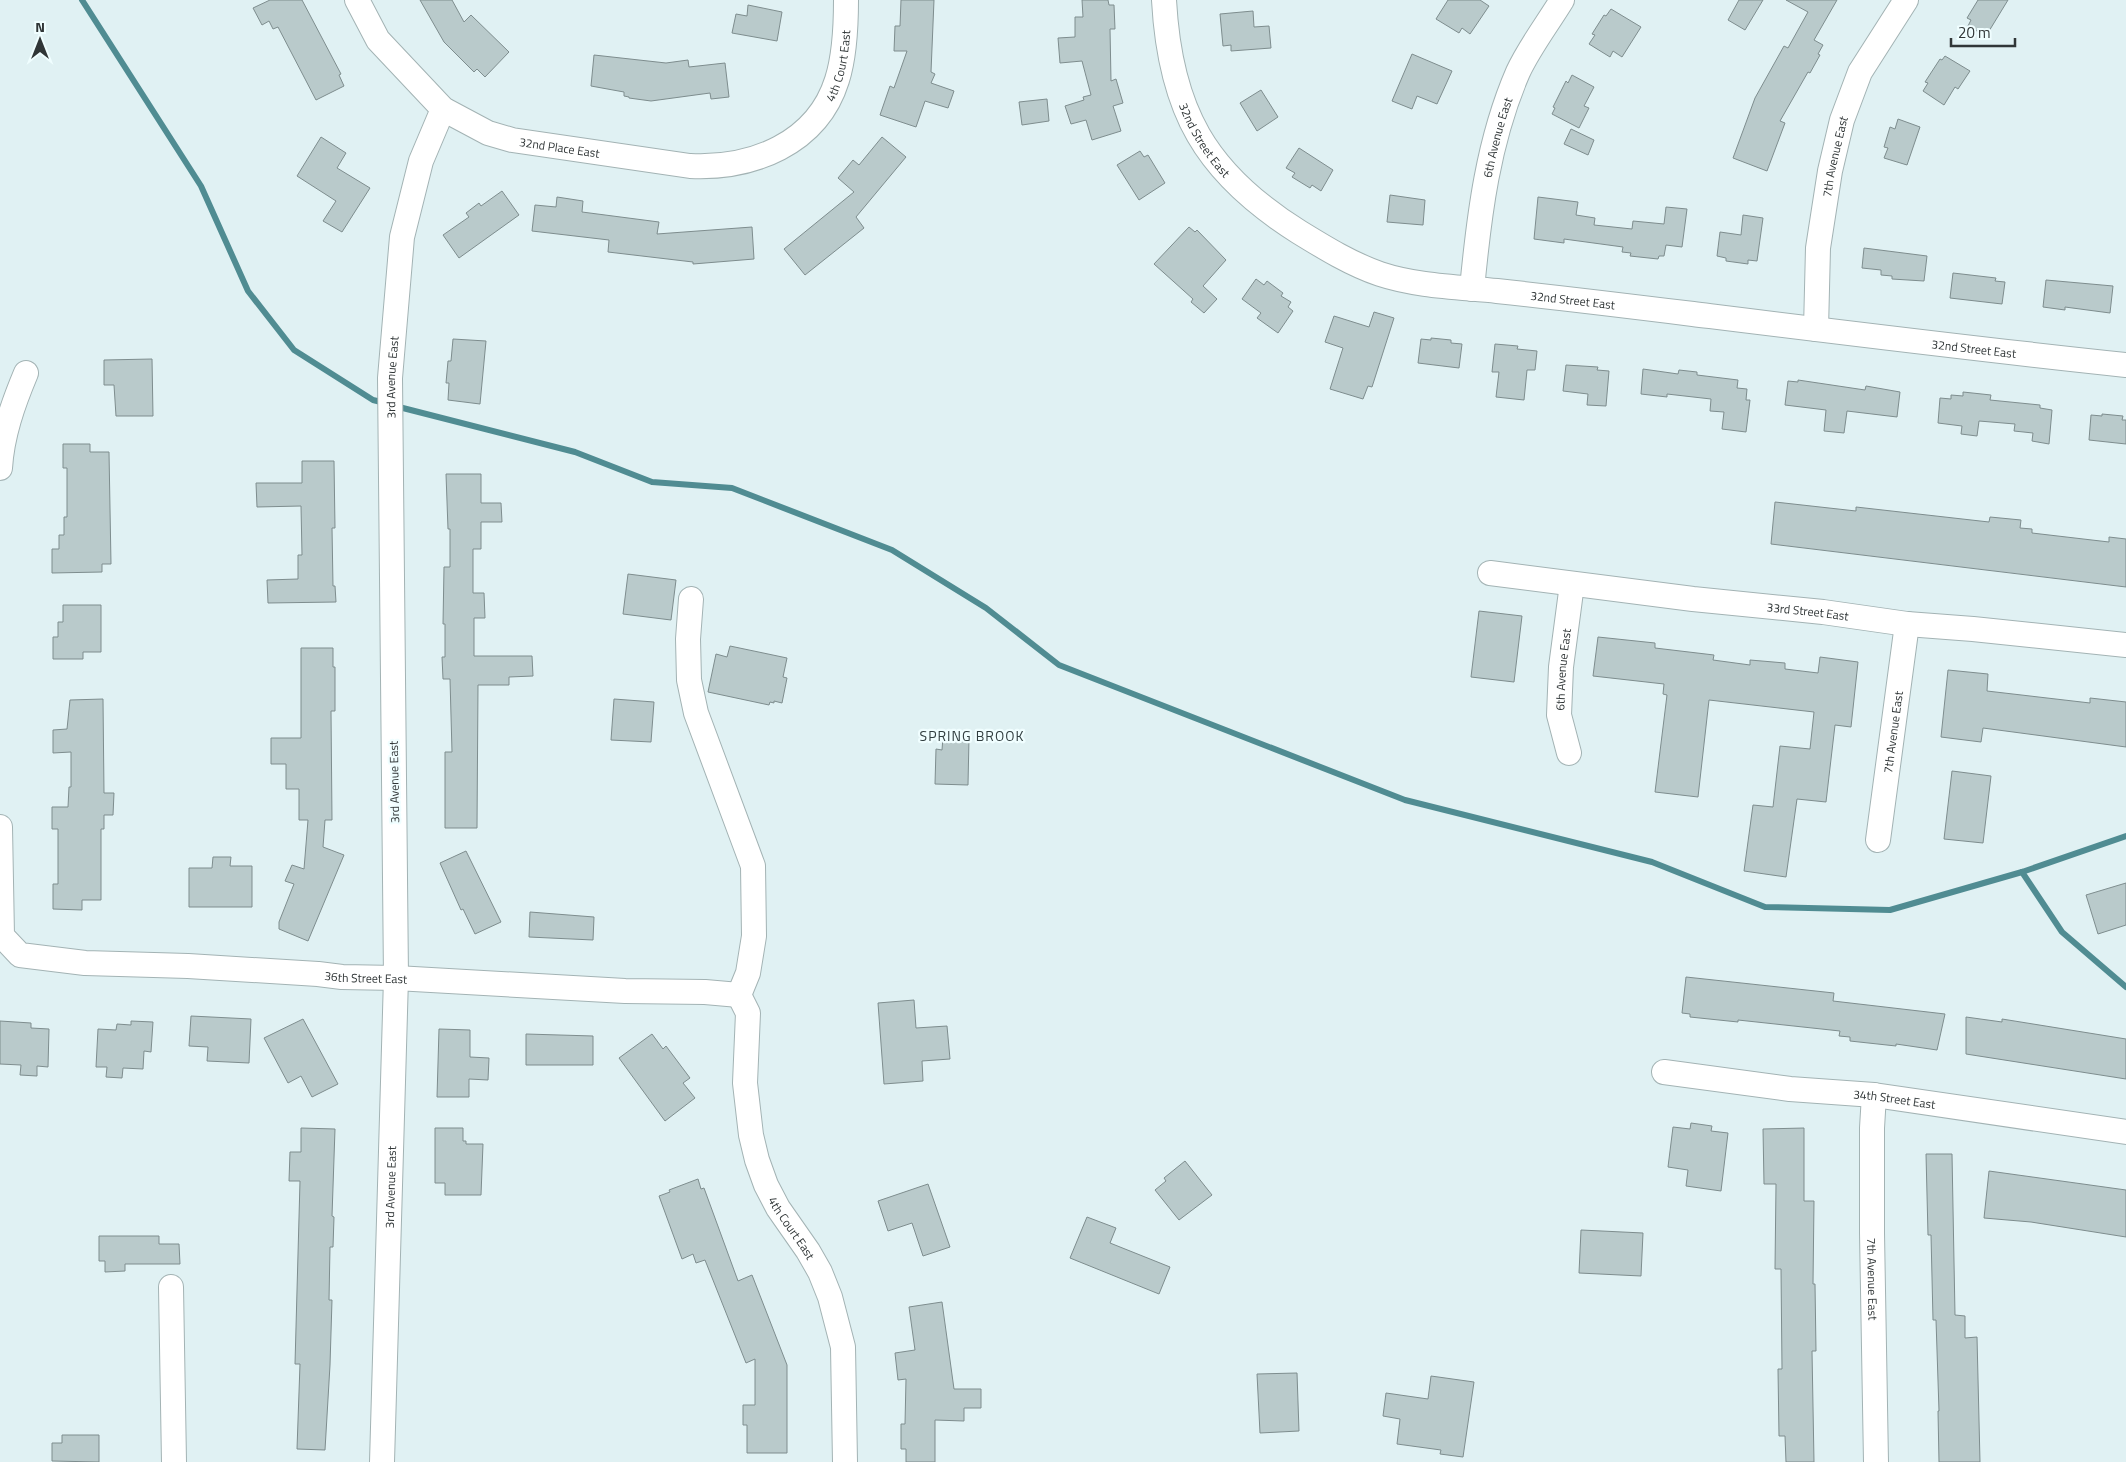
<svg xmlns="http://www.w3.org/2000/svg" width="2126" height="1462" font-family="'Titillium Web',sans-serif">
  <rect width="100%" height="100%" fill="#e0f1f3"/>
  <g fill="none" stroke-linecap="round" stroke-linejoin="round">
    <g stroke="#508c92" stroke-width="6">
      <path d="M 82,0 L 201,186 L 248,291 L 294,350 L 373,400 L 385,403"/>
      <path d="M 395,406 L 575,452 L 652,482 L 732,488 L 892,550 L 986,608 L 1059,665 L 1405,800 L 1652,862 L 1765,907 L 1890,910 L 2022,872 L 2126,836"/>
      <path d="M 2022,872 L 2062,932 L 2126,987"/>
    </g>
  </g>
  <g fill="#b9cacb" stroke="#7e8d8e">
    <path d="M 270,0 L 302,0 L 341,74 L 339,75 L 344,86 L 316,100 L 278,27 L 273,29 L 269,21 L 262,25 L 253,8 Z"/>
    <path d="M 420,0 L 452,0 L 464,22 L 471,15 L 509,52 L 485,77 L 477,69 L 474,72 L 444,42 Z"/>
    <path d="M 901,0 L 934,0 L 931,72 L 935,74 L 931,83 L 954,91 L 948,108 L 925,101 L 916,127 L 880,115 L 890,86 L 894,88 L 907,51 L 894,51 L 895,26 L 900,26 Z"/>
    <path d="M 1082,0 L 1108,0 L 1109,5 L 1114,5 L 1115,29 L 1110,29 L 1111,81 L 1116,79 L 1123,103 L 1113,106 L 1121,131 L 1092,140 L 1086,120 L 1071,124 L 1065,106 L 1084,100 L 1083,97 L 1091,95 L 1082,61 L 1060,63 L 1058,38 L 1075,37 L 1075,17 L 1083,17 Z"/>
    <path d="M 1448,0 L 1480,0 L 1489,6 L 1470,34 L 1462,28 L 1459,33 L 1436,19 Z"/>
    <path d="M 1739,0 L 1763,0 L 1745,30 L 1728,20 Z"/>
    <path d="M 1786,0 L 1837,0 L 1814,40 L 1823,45 L 1818,54 L 1820,55 L 1810,73 L 1808,72 L 1780,121 L 1785,123 L 1767,171 L 1733,158 L 1755,98 L 1784,46 L 1788,48 L 1808,12 Z"/>
    <path d="M 1978,0 L 2008,0 L 1986,36 L 1968,26 L 1971,20 L 1967,18 Z"/>
    <path d="M 748,5 L 782,12 L 777,41 L 732,33 L 736,14 L 747,16 Z"/>
    <path d="M 1611,9 L 1641,27 L 1622,57 L 1613,51 L 1610,57 L 1589,44 L 1595,35 L 1592,34 L 1604,15 L 1606,16 Z"/>
    <path d="M 1253,11 L 1254,27 L 1269,26 L 1271,48 L 1231,51 L 1231,45 L 1223,46 L 1220,14 Z"/>
    <path d="M 1412,54 L 1452,71 L 1437,104 L 1417,96 L 1412,109 L 1392,101 Z"/>
    <path d="M 594,55 L 666,63 L 688,60 L 689,67 L 725,63 L 729,97 L 711,99 L 710,93 L 651,101 L 629,98 L 629,97 L 624,96 L 624,92 L 591,86 Z"/>
    <path d="M 1945,56 L 1970,71 L 1958,89 L 1955,87 L 1944,105 L 1923,91 L 1928,83 L 1925,82 L 1940,59 L 1942,60 Z"/>
    <path d="M 1572,75 L 1594,87 L 1584,106 L 1589,108 L 1579,128 L 1552,114 L 1555,108 L 1553,107 L 1566,81 L 1568,83 Z"/>
    <path d="M 1261,90 L 1278,117 L 1257,131 L 1240,103 Z"/>
    <path d="M 1047,99 L 1049,121 L 1022,125 L 1019,102 Z"/>
    <path d="M 1898,119 L 1920,127 L 1907,165 L 1884,158 L 1888,148 L 1884,147 L 1890,127 L 1895,129 Z"/>
    <path d="M 1571,129 L 1594,140 L 1588,155 L 1564,144 Z"/>
    <path d="M 321,137 L 346,153 L 337,168 L 370,188 L 342,232 L 323,221 L 336,201 L 297,176 Z"/>
    <path d="M 882,137 L 906,157 L 856,217 L 864,228 L 805,275 L 784,249 L 854,192 L 838,178 L 853,160 L 859,165 Z"/>
    <path d="M 1299,148 L 1333,170 L 1321,191 L 1312,185 L 1310,188 L 1292,177 L 1295,173 L 1286,168 Z"/>
    <path d="M 1140,151 L 1144,157 L 1148,155 L 1165,183 L 1139,200 L 1117,165 Z"/>
    <path d="M 502,191 L 519,215 L 459,258 L 443,235 L 469,217 L 466,213 L 479,203 L 481,206 Z"/>
    <path d="M 1390,195 L 1425,200 L 1423,225 L 1387,222 Z"/>
    <path d="M 557,197 L 583,201 L 582,212 L 659,222 L 657,234 L 752,227 L 754,259 L 693,264 L 693,262 L 608,252 L 609,240 L 532,231 L 535,205 L 556,207 Z"/>
    <path d="M 1538,197 L 1578,202 L 1576,215 L 1595,218 L 1594,225 L 1632,229 L 1633,221 L 1664,224 L 1666,207 L 1687,209 L 1682,247 L 1666,245 L 1664,256 L 1659,256 L 1658,259 L 1630,256 L 1631,253 L 1622,252 L 1623,247 L 1564,239 L 1564,243 L 1534,239 Z"/>
    <path d="M 1743,215 L 1763,218 L 1757,261 L 1748,260 L 1748,264 L 1726,261 L 1726,258 L 1717,256 L 1720,232 L 1741,235 Z"/>
    <path d="M 1189,227 L 1195,232 L 1197,230 L 1226,260 L 1203,286 L 1217,299 L 1204,313 L 1191,302 L 1193,299 L 1154,264 Z"/>
    <path d="M 1864,248 L 1927,256 L 1924,281 L 1892,279 L 1892,276 L 1881,275 L 1881,270 L 1862,268 Z"/>
    <path d="M 1953,273 L 1996,278 L 1995,281 L 2005,282 L 2002,304 L 1950,298 Z"/>
    <path d="M 1256,279 L 1264,285 L 1267,281 L 1283,293 L 1281,296 L 1291,302 L 1288,307 L 1293,311 L 1278,333 L 1257,318 L 1261,313 L 1242,299 Z"/>
    <path d="M 2046,280 L 2113,286 L 2110,313 L 2065,307 L 2065,310 L 2043,307 Z"/>
    <path d="M 1374,312 L 1394,318 L 1372,387 L 1368,386 L 1363,399 L 1330,389 L 1343,348 L 1325,342 L 1334,316 L 1369,327 Z"/>
    <path d="M 1431,338 L 1451,340 L 1451,343 L 1462,344 L 1459,368 L 1418,363 L 1421,339 L 1431,340 Z"/>
    <path d="M 453,339 L 486,341 L 480,404 L 448,400 L 449,383 L 446,383 L 448,361 L 451,361 Z"/>
    <path d="M 1495,344 L 1518,346 L 1517,349 L 1537,351 L 1535,370 L 1527,370 L 1524,400 L 1496,397 L 1499,372 L 1492,372 Z"/>
    <path d="M 152,359 L 153,416 L 116,416 L 114,385 L 104,385 L 104,360 Z"/>
    <path d="M 1566,365 L 1598,367 L 1597,370 L 1609,371 L 1606,406 L 1587,405 L 1588,394 L 1563,391 Z"/>
    <path d="M 1643,369 L 1678,374 L 1679,370 L 1697,372 L 1697,375 L 1738,380 L 1737,388 L 1747,389 L 1746,400 L 1750,400 L 1746,432 L 1722,429 L 1724,412 L 1710,411 L 1711,399 L 1667,394 L 1667,397 L 1641,394 Z"/>
    <path d="M 1798,380 L 1865,390 L 1866,386 L 1900,392 L 1897,417 L 1847,411 L 1844,433 L 1824,431 L 1826,410 L 1785,405 L 1788,381 L 1798,382 Z"/>
    <path d="M 1963,392 L 1991,395 L 1990,400 L 2040,405 L 2040,408 L 2052,410 L 2049,444 L 2032,441 L 2033,433 L 2014,431 L 2015,424 L 1979,421 L 1977,436 L 1961,434 L 1962,426 L 1938,423 L 1940,398 L 1951,399 L 1951,395 L 1963,396 Z"/>
    <path d="M 2102,414 L 2123,416 L 2122,420 L 2126,420 L 2126,444 L 2089,440 L 2091,415 L 2102,416 Z"/>
    <path d="M 63,444 L 90,444 L 90,452 L 109,452 L 111,564 L 102,564 L 102,572 L 52,573 L 52,549 L 59,549 L 59,535 L 64,535 L 64,517 L 67,517 L 67,468 L 63,468 Z"/>
    <path d="M 302,461 L 334,461 L 335,528 L 332,528 L 333,586 L 335,586 L 336,602 L 268,603 L 267,580 L 298,579 L 298,555 L 302,555 L 301,506 L 257,507 L 256,483 L 302,483 Z"/>
    <path d="M 446,474 L 481,474 L 481,503 L 501,503 L 502,522 L 481,522 L 481,549 L 473,549 L 473,593 L 484,593 L 485,618 L 474,618 L 474,656 L 532,656 L 533,676 L 509,677 L 509,685 L 478,685 L 477,828 L 445,828 L 445,752 L 452,752 L 450,679 L 443,679 L 442,657 L 445,657 L 445,624 L 443,624 L 444,567 L 450,567 L 450,529 L 448,529 Z"/>
    <path d="M 1775,502 L 1856,511 L 1856,507 L 1989,522 L 1990,517 L 2021,520 L 2020,528 L 2032,529 L 2032,533 L 2109,542 L 2109,537 L 2126,539 L 2126,587 L 1771,544 Z"/>
    <path d="M 628,574 L 676,580 L 671,620 L 623,614 Z"/>
    <path d="M 63,605 L 101,605 L 101,652 L 83,652 L 83,659 L 53,659 L 53,637 L 58,637 L 58,622 L 63,622 Z"/>
    <path d="M 1479,611 L 1522,616 L 1514,682 L 1471,677 Z"/>
    <path d="M 1598,637 L 1655,643 L 1655,648 L 1714,655 L 1713,660 L 1750,665 L 1750,660 L 1785,663 L 1785,669 L 1818,673 L 1820,657 L 1858,662 L 1851,727 L 1835,725 L 1826,802 L 1797,799 L 1786,877 L 1744,871 L 1753,805 L 1773,807 L 1780,746 L 1810,749 L 1814,712 L 1709,700 L 1698,797 L 1655,792 L 1667,695 L 1663,694 L 1664,684 L 1593,676 Z"/>
    <path d="M 730,646 L 787,658 L 783,677 L 787,678 L 782,703 L 774,701 L 774,703 L 770,702 L 769,705 L 708,692 L 716,654 L 727,657 Z"/>
    <path d="M 301,648 L 333,648 L 333,667 L 335,667 L 335,711 L 331,711 L 332,820 L 325,820 L 323,847 L 344,855 L 308,941 L 279,929 L 279,922 L 294,884 L 285,881 L 292,865 L 304,869 L 308,820 L 299,820 L 299,789 L 286,789 L 286,764 L 271,764 L 271,738 L 301,738 Z"/>
    <path d="M 1948,670 L 1988,674 L 1987,691 L 2090,703 L 2090,698 L 2126,702 L 2126,747 L 1983,728 L 1981,742 L 1941,737 Z"/>
    <path d="M 103,699 L 104,793 L 114,793 L 113,815 L 104,815 L 104,829 L 101,829 L 101,900 L 82,900 L 82,910 L 53,909 L 53,884 L 58,884 L 58,829 L 52,829 L 52,807 L 68,807 L 69,787 L 71,787 L 71,752 L 53,753 L 53,730 L 67,729 L 70,700 Z"/>
    <path d="M 614,699 L 654,702 L 651,742 L 611,740 Z"/>
    <path d="M 943,737 L 969,738 L 968,785 L 935,784 L 936,749 L 942,750 Z"/>
    <path d="M 1952,771 L 1991,776 L 1983,843 L 1944,839 Z"/>
    <path d="M 466,851 L 501,922 L 475,934 L 463,909 L 461,910 L 440,863 Z"/>
    <path d="M 213,857 L 231,857 L 230,866 L 252,866 L 252,907 L 189,907 L 189,868 L 212,868 Z"/>
    <path d="M 2126,883 L 2126,925 L 2098,934 L 2086,895 Z"/>
    <path d="M 530,912 L 594,917 L 593,940 L 529,937 Z"/>
    <path d="M 1686,977 L 1834,993 L 1833,1001 L 1945,1014 L 1937,1050 L 1896,1044 L 1896,1046 L 1850,1041 L 1850,1037 L 1839,1036 L 1840,1031 L 1738,1020 L 1738,1022 L 1690,1017 L 1690,1014 L 1682,1013 Z"/>
    <path d="M 914,1000 L 916,1028 L 947,1026 L 950,1059 L 922,1061 L 923,1081 L 884,1084 L 878,1003 Z"/>
    <path d="M 191,1016 L 251,1019 L 249,1063 L 207,1061 L 208,1047 L 189,1046 Z"/>
    <path d="M 1966,1017 L 2002,1022 L 2002,1019 L 2126,1039 L 2126,1079 L 1966,1054 Z"/>
    <path d="M 303,1019 L 338,1084 L 312,1097 L 301,1076 L 288,1083 L 264,1038 Z"/>
    <path d="M 0,1021 L 31,1023 L 31,1028 L 49,1029 L 48,1067 L 37,1066 L 37,1076 L 20,1075 L 21,1065 L 0,1064 Z"/>
    <path d="M 131,1021 L 153,1022 L 151,1052 L 144,1051 L 143,1069 L 123,1068 L 122,1078 L 106,1077 L 107,1067 L 96,1067 L 98,1029 L 116,1030 L 117,1024 L 131,1025 Z"/>
    <path d="M 439,1029 L 470,1030 L 470,1057 L 489,1058 L 488,1080 L 469,1079 L 469,1097 L 437,1097 Z"/>
    <path d="M 526,1034 L 593,1036 L 593,1065 L 526,1065 Z"/>
    <path d="M 652,1034 L 663,1049 L 666,1046 L 690,1078 L 683,1083 L 695,1098 L 665,1121 L 619,1058 Z"/>
    <path d="M 1691,1123 L 1712,1126 L 1711,1131 L 1728,1133 L 1721,1191 L 1686,1186 L 1688,1170 L 1668,1167 L 1673,1127 L 1690,1129 Z"/>
    <path d="M 301,1128 L 335,1129 L 332,1216 L 334,1217 L 333,1247 L 330,1247 L 329,1300 L 332,1300 L 330,1365 L 325,1450 L 297,1449 L 300,1364 L 295,1364 L 300,1181 L 289,1181 L 290,1152 L 301,1152 Z"/>
    <path d="M 435,1128 L 463,1128 L 463,1141 L 466,1141 L 466,1144 L 483,1144 L 481,1195 L 445,1195 L 445,1183 L 435,1183 Z"/>
    <path d="M 1804,1128 L 1804,1201 L 1814,1201 L 1813,1284 L 1815,1284 L 1816,1351 L 1812,1351 L 1814,1462 L 1786,1462 L 1785,1436 L 1779,1436 L 1778,1369 L 1782,1369 L 1781,1269 L 1775,1269 L 1776,1184 L 1764,1184 L 1763,1129 Z"/>
    <path d="M 1926,1154 L 1952,1154 L 1955,1315 L 1965,1316 L 1965,1338 L 1977,1337 L 1980,1462 L 1939,1462 L 1938,1411 L 1939,1411 L 1936,1320 L 1933,1320 L 1931,1235 L 1928,1235 Z"/>
    <path d="M 1185,1161 L 1212,1195 L 1179,1220 L 1155,1190 L 1166,1181 L 1164,1178 Z"/>
    <path d="M 1989,1171 L 2126,1190 L 2126,1237 L 2031,1222 L 1984,1218 Z"/>
    <path d="M 698,1179 L 701,1189 L 704,1188 L 738,1281 L 752,1275 L 787,1365 L 787,1453 L 747,1453 L 747,1425 L 743,1425 L 743,1405 L 755,1405 L 755,1359 L 746,1363 L 705,1260 L 696,1263 L 693,1254 L 682,1259 L 659,1196 L 670,1192 L 669,1190 Z"/>
    <path d="M 928,1184 L 950,1247 L 923,1256 L 912,1223 L 888,1231 L 878,1201 Z"/>
    <path d="M 1087,1217 L 1116,1228 L 1110,1243 L 1170,1267 L 1159,1294 L 1070,1258 Z"/>
    <path d="M 1581,1230 L 1643,1233 L 1641,1276 L 1579,1273 Z"/>
    <path d="M 99,1236 L 159,1236 L 159,1244 L 179,1244 L 180,1264 L 125,1264 L 125,1271 L 105,1272 L 105,1261 L 99,1261 Z"/>
    <path d="M 942,1302 L 954,1389 L 981,1389 L 981,1408 L 964,1408 L 964,1421 L 935,1420 L 935,1462 L 906,1462 L 906,1449 L 901,1449 L 901,1424 L 905,1424 L 906,1379 L 898,1380 L 895,1353 L 915,1350 L 909,1307 Z"/>
    <path d="M 1297,1373 L 1299,1431 L 1260,1433 L 1257,1374 Z"/>
    <path d="M 1431,1376 L 1474,1382 L 1463,1457 L 1440,1454 L 1441,1450 L 1397,1444 L 1400,1419 L 1383,1416 L 1386,1393 L 1428,1399 Z"/>
    <path d="M 62,1435 L 99,1435 L 99,1462 L 52,1461 L 52,1443 L 62,1443 Z"/>
  </g>
  <g fill="none" stroke-linecap="round" stroke-linejoin="round">
    <defs>
      <g id="minor">
        <path id="s1" d="M 357,0 L 378,40 L 443,109 L 488,133 L 512,140 L 690,166 C 752,169 817,144 837,80 C 845,55 846,26 846,0"/>
        <path id="s2" d="M 1164,0 C 1170,110 1205,173 1299,232 C 1325,248 1351,264 1380,274 C 1416,286 1458,287 1497,291 C 1562,298 1628,306 1693,314 C 1838,332 1982,350 2126,365"/>
        <path id="s3" d="M 1472,289 C 1479,215 1488,141 1518,72 C 1529,48 1548,23 1562,0"/>
        <path id="s4" d="M 1816,329 L 1818,248 L 1830,171 L 1842,120 L 1860,72 L 1906,0"/>
        <path d="M 0,468 C 2,435 13,404 26,373"/>
        <path id="s5" d="M 1490,573 L 1693,599 L 1823,612 L 1907,624 L 1973,629 L 2126,645"/>
        <path d="M 691,599 L 688,639 L 689,680 L 696,713 L 753,866 L 754,936 L 748,973 L 739,995"/>
        <path id="s6" d="M 1569,753 L 1559,715 L 1561,667 L 1572,584"/>
        <path id="s7" d="M 0,827 L 2,936 L 20,955 L 85,963 L 188,966 L 318,974 L 342,977 L 396,978 L 625,991 L 705,992 L 739,995"/>
        <path id="s8" d="M 1878,840 L 1907,624"/>
        <path id="s9" d="M 739,995 L 748,1013 L 745,1083 L 751,1135 L 757,1160 L 766,1185 L 778,1208 L 808,1251 L 820,1272 L 830,1297 L 843,1347 L 845,1462"/>
        <path id="s10" d="M 1664,1072 L 1790,1089 L 1874,1095 L 2126,1132"/>
        <path id="s11" d="M 1874,1095 L 1872,1128 L 1872,1233 L 1876,1462"/>
        <path d="M 171,1287 L 174,1462"/>
        <path id="s12" d="M 382,1462 L 396,978 L 390,378 L 402,237 L 421,161 L 443,109"/>
      </g>
    </defs>
    <use href="#minor" stroke="#a3b3b4" stroke-width="26"/>
    <use href="#minor" stroke="#fff" stroke-width="24"/>
  </g>
  <g text-anchor="middle" dominant-baseline="central" stroke-width="4.5" stroke-linejoin="round" paint-order="stroke">
    <g font-size="12" fill="#303637" stroke="#f0feff">
      <text stroke="none"><textPath href="#s1" startOffset="594">4th Court East</textPath></text>
      <text stroke="none"><textPath href="#s3" startOffset="154">6th Avenue East</textPath></text>
      <text stroke="none"><textPath href="#s2" startOffset="148">32nd Street East</textPath></text>
      <text stroke="none"><textPath href="#s1" startOffset="264">32nd Place East</textPath></text>
      <text stroke="none"><textPath href="#s4" startOffset="174">7th Avenue East</textPath></text>
      <text stroke="none"><textPath href="#s2" startOffset="568">32nd Street East</textPath></text>
      <text stroke="none"><textPath href="#s2" startOffset="972">32nd Street East</textPath></text>
      <text stroke="none"><textPath href="#s12" startOffset="1085">3rd Avenue East</textPath></text>
      <text stroke="none"><textPath href="#s5" startOffset="320">33rd Street East</textPath></text>
      <text stroke="none"><textPath href="#s6" startOffset="85">6th Avenue East</textPath></text>
      <text stroke="none"><textPath href="#s8" startOffset="109">7th Avenue East</textPath></text>
      <text transform="translate(394 782) rotate(-91)">3rd Avenue East</text>
      <text stroke="none"><textPath href="#s7" startOffset="482">36th Street East</textPath></text>
      <text stroke="none"><textPath href="#s10" startOffset="232">34th Street East</textPath></text>
      <text stroke="none"><textPath href="#s12" startOffset="275">3rd Avenue East</textPath></text>
      <text stroke="none"><textPath href="#s9" startOffset="245">4th Court East</textPath></text>
      <text stroke="none"><textPath href="#s11" startOffset="184">7th Avenue East</textPath></text>
    </g>
    <g font-size="14" letter-spacing="1" fill="#303d3f" stroke="#f0feff">
      <text x="972" y="735">SPRING BROOK</text>
    </g>
  </g>
  <g transform="translate(40 40)" stroke="#f0feff" stroke-width="4" paint-order="stroke">
  <path d="M0-4L9 19L0 12L-9 19Z" fill="#303637"/>
  <text y="-8" font-size="14" font-weight="bold" text-anchor="middle" fill="#303637">N</text>
  </g>
  <path d="M1951 38v8h64v-8" fill="none" stroke="#303637" stroke-width="2.5"/>
  <text x="1958" y="38" font-size="15" fill="#303637" stroke="#f0feff" stroke-width="4" paint-order="stroke">20 m</text>
</svg>
